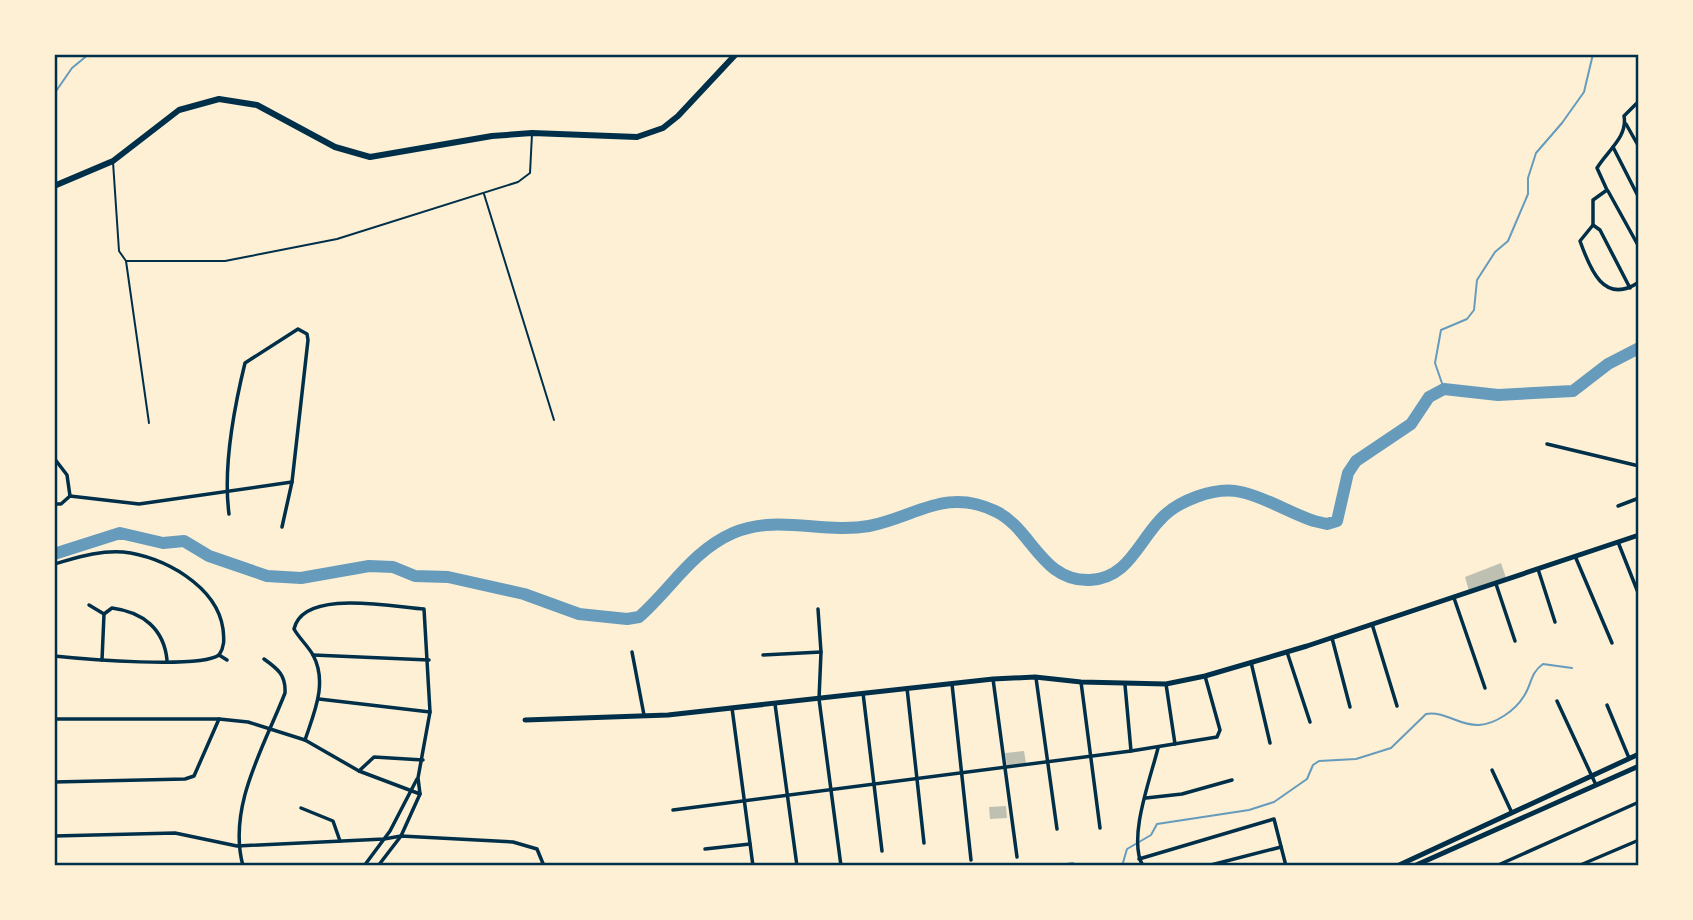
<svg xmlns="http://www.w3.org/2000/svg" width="1693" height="920" font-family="'IBM Plex Serif',serif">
  <rect width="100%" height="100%" fill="#fdf0d5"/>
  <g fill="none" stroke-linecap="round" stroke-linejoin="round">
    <g stroke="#669bbc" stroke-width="2">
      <path d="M 54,94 L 72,68 L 89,54"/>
      <path d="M 1444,389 L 1435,363 L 1441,330 L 1467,319 L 1474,310 L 1477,280 L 1495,252 L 1508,241 L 1528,194 L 1528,178 L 1536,153 L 1562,123 L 1584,92 L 1593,54"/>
      <path d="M 1057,866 L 1072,863 L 1080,866"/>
      <path d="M 1122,866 L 1127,849 L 1151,835 L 1157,824 L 1249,810 L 1274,802 L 1307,779 L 1313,765 L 1319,761 L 1356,759 L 1391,748 L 1426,714 C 1446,711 1459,726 1479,725 C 1495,724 1515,711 1524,696 C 1532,684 1530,673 1543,664 L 1572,668"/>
    </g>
    <path stroke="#669bbc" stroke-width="12" d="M 54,554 L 120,533 L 163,543 L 184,541 L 209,556 L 267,576 L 301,578 L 369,566 L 393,567 L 415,576 L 448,577 L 524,594 L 579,614 L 627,619 L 639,617 C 671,589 692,551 733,533 C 777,514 823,534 869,526 C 915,517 946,487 995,511 C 1032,528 1041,582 1090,580 C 1127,578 1137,545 1159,521 C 1176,501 1215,486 1241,492 C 1265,497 1290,513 1314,521 L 1327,524 L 1337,521 L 1348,473 L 1356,461 L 1411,424 L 1429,397 L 1444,389 L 1498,395 L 1573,391 L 1608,364 L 1639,348"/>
  </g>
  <g fill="#bec0b2">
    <path d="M 1501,563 L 1506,578 L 1469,591 L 1465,577 Z"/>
    <path d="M 1024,751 L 1026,763 L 1007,766 L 1005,753 Z"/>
    <path d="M 1006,806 L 1007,818 L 990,819 L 989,807 Z"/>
  </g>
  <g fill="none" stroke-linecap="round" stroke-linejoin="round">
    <g stroke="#003049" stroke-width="2">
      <path d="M 113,162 L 119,251 L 126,261 L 149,423"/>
      <path d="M 484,194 L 554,420"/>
      <path d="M 126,261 L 225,261 L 337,239 L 518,182 L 530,173 L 532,134"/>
    </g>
    <g stroke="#003049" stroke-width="3.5">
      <path d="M 1639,101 L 1624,116 C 1628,137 1607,151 1597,168 L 1607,190 L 1593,200 L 1593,225 L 1580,241 C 1590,269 1604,306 1639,282"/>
      <path d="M 1626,124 L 1639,147"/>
      <path d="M 1613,147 L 1639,198"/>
      <path d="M 1608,191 L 1639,247"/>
      <path d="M 1593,225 L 1600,230 L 1630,288"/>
      <path d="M 1547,444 L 1639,466"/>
      <path d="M 54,458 L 67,475 L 70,496"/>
      <path d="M 70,496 L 139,504 L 292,482"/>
      <path d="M 54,504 L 61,504 L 70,496"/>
      <path d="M 1618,506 L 1639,498"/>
      <path d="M 229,514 C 223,469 234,408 245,363 L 298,329 L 307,334 L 308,340 L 292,482 L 282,527"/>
      <path d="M 1618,542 L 1639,595"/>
      <path d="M 1575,556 L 1612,643"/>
      <path d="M 54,564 C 76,558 100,550 123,552 C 163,556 217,586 223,629 C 224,639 225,646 219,655"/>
      <path d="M 1538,569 L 1555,622"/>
      <path d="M 1496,584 L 1515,641"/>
      <path d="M 1454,598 L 1485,688"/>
      <path d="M 89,605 L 104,614"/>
      <path d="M 818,609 L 821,652 L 819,699 L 841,866"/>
      <path d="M 1372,624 L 1397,706"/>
      <path d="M 1332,638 L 1350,707"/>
      <path d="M 632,652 L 644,715"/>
      <path d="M 1287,652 L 1310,722"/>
      <path d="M 219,655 L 227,660"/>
      <path d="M 313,655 L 429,660"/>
      <path d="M 763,655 L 821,652"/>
      <path d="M 54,656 C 83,659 199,669 219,655"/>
      <path d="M 102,660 L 104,614 L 112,608 C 143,612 164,629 167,660"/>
      <path d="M 1251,662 L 1270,743"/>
      <path d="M 1036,678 L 1057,829"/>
      <path d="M 993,679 L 1017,857"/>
      <path d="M 1081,682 L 1100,828"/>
      <path d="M 952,684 L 971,860"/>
      <path d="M 1166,684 L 1175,744"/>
      <path d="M 1125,685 L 1131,751"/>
      <path d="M 907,688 L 924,843"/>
      <path d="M 863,693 L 882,851"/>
      <path d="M 319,699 L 430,712"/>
      <path d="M 1557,701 L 1596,785"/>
      <path d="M 775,704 L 797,866"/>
      <path d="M 1607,705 L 1629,758"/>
      <path d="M 732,708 L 753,866"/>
      <path d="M 54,719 L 219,719 L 248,722 L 305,740 L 359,771 L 420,794"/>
      <path d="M 305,740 C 314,713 328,683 313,655 C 308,646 299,638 294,629 C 303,588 393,607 424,609 L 430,712 L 418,778 L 420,794 L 401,836 L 378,866"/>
      <path d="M 1492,770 L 1512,813"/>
      <path d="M 359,771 L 374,757 L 423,760"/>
      <path d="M 54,782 L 185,779 L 194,776 L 219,719"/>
      <path d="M 1146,798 L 1182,794 L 1232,780"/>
      <path d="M 301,808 L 333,821 L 340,841"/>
      <path d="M 673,810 L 1131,751 L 1217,737 L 1220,730 L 1205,676"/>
      <path d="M 54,836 L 175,833 L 237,846 L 384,839 L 401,836 L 513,842 L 537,849 L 544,866"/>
      <path d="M 705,849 L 750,844"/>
      <path d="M 1139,859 L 1274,819 L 1286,866"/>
      <path d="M 243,866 C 227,807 264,747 285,693 C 286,675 278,669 264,659"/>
      <path d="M 364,866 L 390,831 L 417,779"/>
      <path d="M 1143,866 C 1127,839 1151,777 1158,748"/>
      <path d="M 1207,866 L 1281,847"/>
      <path d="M 1496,866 L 1639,802"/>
      <path d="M 1578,866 L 1639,840"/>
    </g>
    <path stroke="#003049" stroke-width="5" d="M 525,720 L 668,715 L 993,679 L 1035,677 L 1081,682 L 1166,684 L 1205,676 L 1307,646 L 1639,535"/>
    <g stroke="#003049" stroke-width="5">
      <path d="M 1397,866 L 1639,754"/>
      <path d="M 1414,866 L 1639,766"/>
    </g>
    <path stroke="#003049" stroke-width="6" d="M 54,186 L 113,161 L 179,110 L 219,99 L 257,105 L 335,147 L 370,157 L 492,136 L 532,133 L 637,137 L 663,128 L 678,116 L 736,54"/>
  </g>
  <rect width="1693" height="920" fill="none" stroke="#fdf0d5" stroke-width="112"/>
  <rect x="56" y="56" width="1581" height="808" fill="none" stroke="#003049" stroke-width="2.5"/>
</svg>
